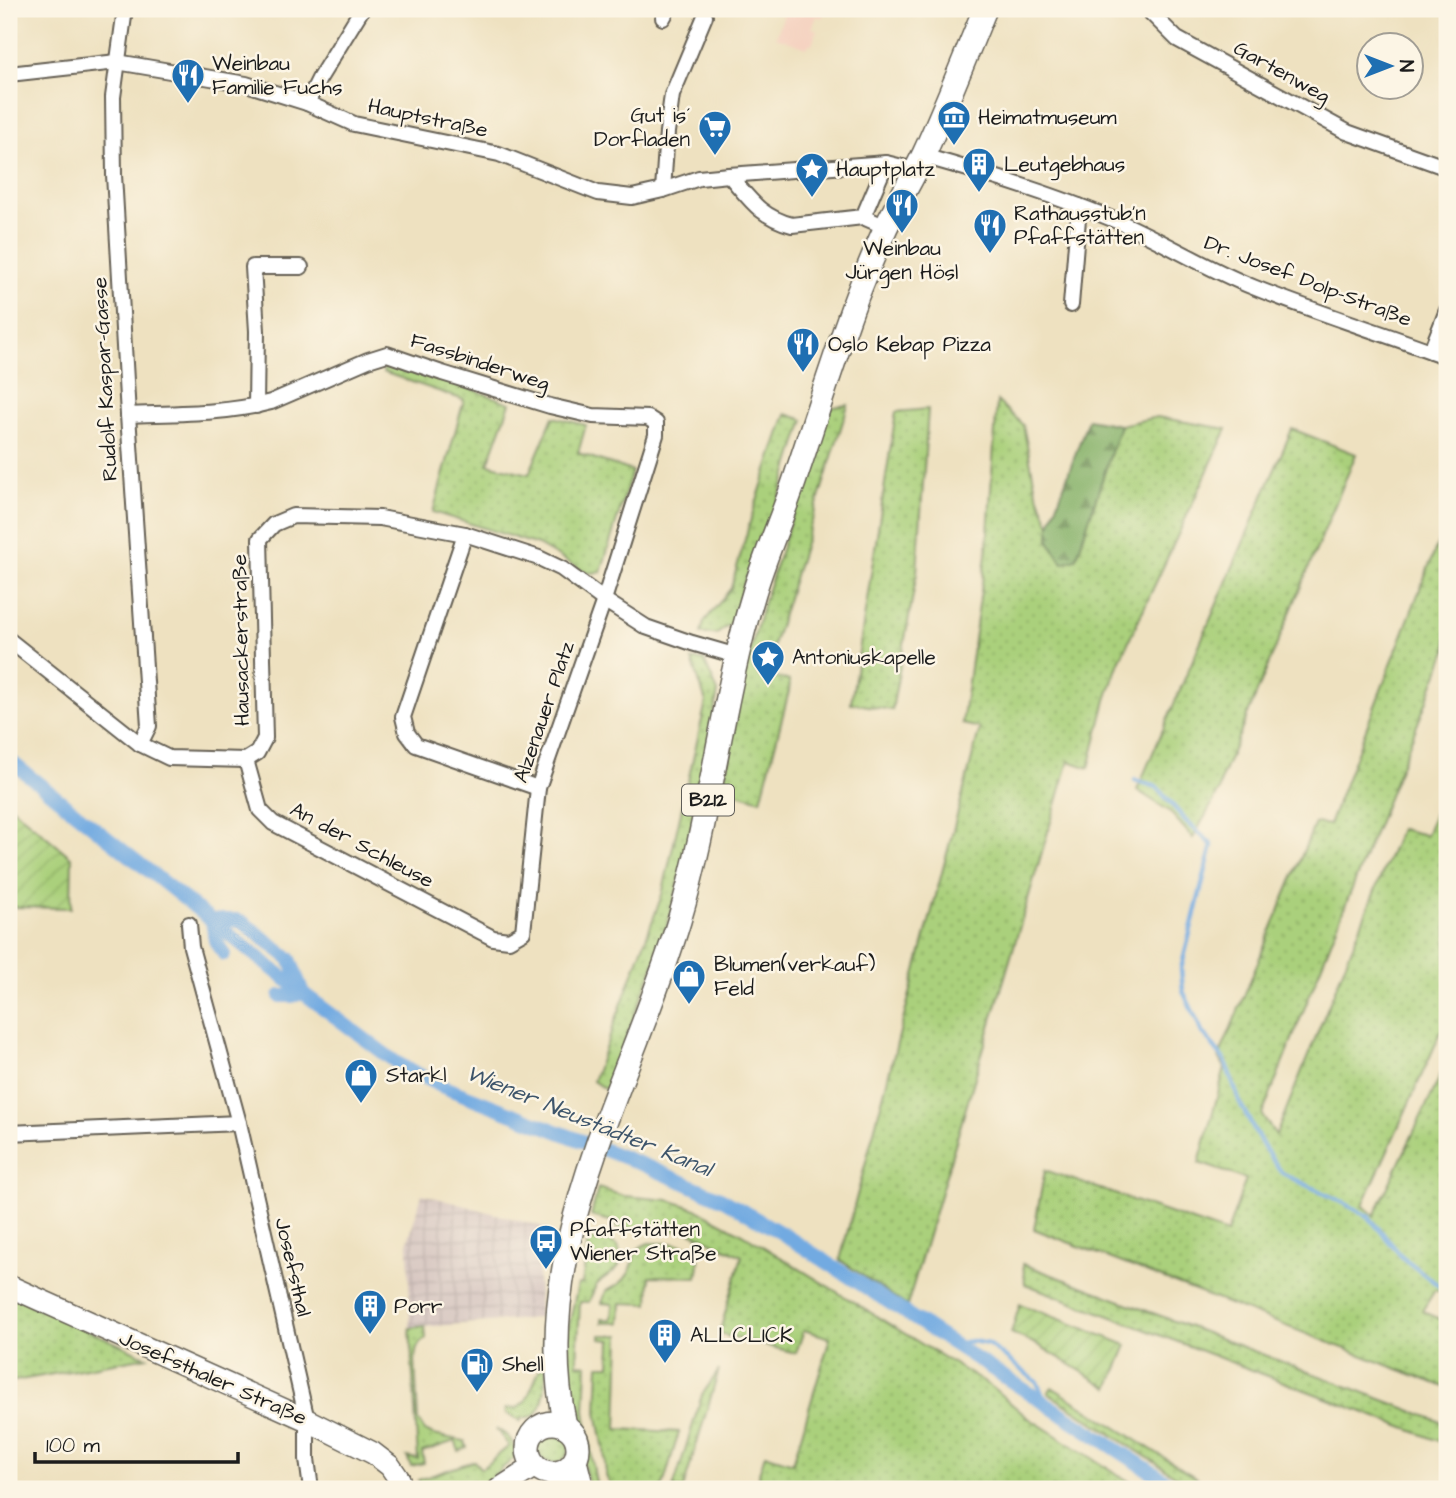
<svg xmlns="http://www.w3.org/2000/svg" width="1456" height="1498" font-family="'Architects Daughter',sans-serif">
  <defs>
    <pattern id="industrial-grid" width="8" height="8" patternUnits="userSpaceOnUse" patternTransform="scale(1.75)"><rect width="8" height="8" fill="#d1c0bc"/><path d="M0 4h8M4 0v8" fill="none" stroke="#b3a4a1"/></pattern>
    <pattern id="grass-dots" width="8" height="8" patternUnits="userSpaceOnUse" patternTransform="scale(1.75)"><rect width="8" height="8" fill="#aad07b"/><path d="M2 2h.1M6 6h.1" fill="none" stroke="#92b26a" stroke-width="1.8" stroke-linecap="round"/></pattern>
    <pattern id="forest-firs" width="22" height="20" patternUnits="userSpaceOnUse" patternTransform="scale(1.75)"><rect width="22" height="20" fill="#87b26b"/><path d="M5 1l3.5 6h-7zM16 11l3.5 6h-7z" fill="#6e9057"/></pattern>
    <pattern id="garden-furrows" width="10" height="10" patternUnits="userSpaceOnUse" patternTransform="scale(1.75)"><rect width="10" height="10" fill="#aad07b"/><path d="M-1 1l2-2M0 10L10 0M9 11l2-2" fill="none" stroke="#92b26a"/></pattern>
  </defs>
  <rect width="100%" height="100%" fill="#fcf5e5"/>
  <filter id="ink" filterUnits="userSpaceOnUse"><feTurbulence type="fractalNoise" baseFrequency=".0143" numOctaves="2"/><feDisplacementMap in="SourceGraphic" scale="14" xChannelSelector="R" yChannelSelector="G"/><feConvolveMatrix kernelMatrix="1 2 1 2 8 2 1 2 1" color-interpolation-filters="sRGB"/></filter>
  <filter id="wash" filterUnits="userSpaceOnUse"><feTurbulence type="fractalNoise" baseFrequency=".00686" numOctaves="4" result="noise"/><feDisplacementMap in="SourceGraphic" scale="28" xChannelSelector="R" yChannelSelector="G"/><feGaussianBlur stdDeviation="1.57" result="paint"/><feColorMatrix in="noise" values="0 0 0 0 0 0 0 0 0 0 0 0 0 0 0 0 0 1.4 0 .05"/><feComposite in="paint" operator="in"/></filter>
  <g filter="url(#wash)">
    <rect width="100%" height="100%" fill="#eee1c0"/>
    <path fill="#f5d3c1" d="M 767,9 L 826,9 L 822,18 L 817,16 L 812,28 L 817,30 L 812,44 L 809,44 L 807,48 L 776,37 L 784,15 Z"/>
    <path fill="url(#industrial-grid)" d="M 422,1194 L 547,1228 L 538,1271 L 539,1318 L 410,1328 L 408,1241 Z"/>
    <g fill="url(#grass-dots)" stroke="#63764c" stroke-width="2">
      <path d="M 386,358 L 510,403 L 488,464 L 529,474 L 553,417 L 586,425 L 578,453 L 632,471 L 601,572 L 587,573 L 538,545 L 433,512 L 464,400 L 383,372 Z"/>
      <path d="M 997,401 L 1023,425 L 1036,490 L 1050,525 L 1049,541 L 1076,559 L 1120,425 L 1157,417 L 1227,429 L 1119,662 L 1106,700 L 1089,768 L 1069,761 L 907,1306 L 840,1260 L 980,728 L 962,724 L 987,548 Z"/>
      <path d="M 848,405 L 769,659 L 763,674 L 790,681 L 789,691 L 761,800 L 723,789 L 743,677 L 763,605 L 827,408 Z"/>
      <path d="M 928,409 L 917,573 L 892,710 L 851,703 L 896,412 Z"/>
      <path d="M 786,414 L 804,420 L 766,539 L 744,582 L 731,623 L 717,634 L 701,634 L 704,622 L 731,588 L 752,515 Z"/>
      <path d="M 1292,429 L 1356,454 L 1221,779 L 1219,791 L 1193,838 L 1169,811 L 1137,790 Z"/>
      <path d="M 1447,519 L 1447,650 L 1262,1115 L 1276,1135 L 1400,829 L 1426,835 L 1447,780 L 1447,1019 L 1363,1205 L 1374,1216 L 1447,1062 L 1447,1294 L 1435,1290 L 1422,1311 L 1447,1322 L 1447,1388 L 1034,1229 L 1045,1170 L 1227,1233 L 1246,1179 L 1199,1163 L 1225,1068 L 1219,1057 L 1315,823 L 1329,825 Z"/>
      <path d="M 692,660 L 704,660 L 718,692 L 685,858 L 663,941 L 606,1090 L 593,1081 L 662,895 L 706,702 Z"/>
      <path d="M 598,1188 L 624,1196 L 669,1200 L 696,1209 L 743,1234 L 993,1388 L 1027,1417 L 1130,1482 L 1128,1489 L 754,1489 L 765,1454 L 793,1463 L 830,1338 L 804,1330 L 796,1353 L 719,1334 L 742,1256 L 689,1231 L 617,1228 L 615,1222 L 591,1216 Z"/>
      <path d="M 588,1240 L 609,1241 L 618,1246 C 627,1275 608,1269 596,1286 C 593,1291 591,1297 589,1302 L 580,1302 L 577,1364 L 587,1365 L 585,1411 L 595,1478 L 598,1489 L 590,1489 L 584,1466 L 583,1439 L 571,1414 L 567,1396 L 568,1330 L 578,1284 L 582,1284 Z"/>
      <path d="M 649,1243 C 664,1244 696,1239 699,1260 C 699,1265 698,1272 697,1277 L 650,1276 L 649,1304 L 621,1303 L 620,1323 L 602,1323 L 602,1319 L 612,1319 L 613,1304 L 602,1303 L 606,1291 C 615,1287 623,1283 628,1274 C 638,1259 628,1251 649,1243 Z"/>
      <path d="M 1023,1264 L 1447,1424 L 1447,1444 L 1025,1284 Z"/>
      <path d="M 9,1294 L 147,1357 L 9,1382 Z"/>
      <path d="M 425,1326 L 426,1339 C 417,1344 416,1349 415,1359 L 418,1420 L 425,1431 L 433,1435 L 465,1441 L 467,1448 L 459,1451 L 455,1441 L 422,1452 L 424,1463 L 411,1466 L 407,1457 L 418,1459 L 410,1328 Z"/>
      <path d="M 601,1335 L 620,1335 L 617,1429 L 679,1432 L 662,1489 L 612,1489 L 606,1476 L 604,1450 L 597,1412 L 599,1365 L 610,1365 L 611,1340 L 601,1339 Z"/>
      <path d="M 543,1339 L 546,1339 C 546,1355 548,1401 537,1413 C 533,1418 528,1417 521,1418 L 520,1421 L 505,1412 L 505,1409 L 517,1408 L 526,1401 L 542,1364 Z"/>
      <path d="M 719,1370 L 683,1489 L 673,1489 L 702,1395 Z"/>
      <path d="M 1052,1387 L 1214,1489 L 1196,1489 L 1048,1393 Z"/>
      <path d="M 496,1429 C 509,1435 517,1443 514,1458 L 479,1489 L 416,1489 L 420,1484 L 418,1480 L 474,1461 L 481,1469 L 509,1446 Z"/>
      <circle cx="553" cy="1447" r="16"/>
    </g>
    <path fill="url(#forest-firs)" stroke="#526744" stroke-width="2" d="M 1088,419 L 1120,425 L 1076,559 L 1063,563 L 1049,541 L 1050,525 Z"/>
    <g fill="url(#garden-furrows)" stroke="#63764c" stroke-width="2">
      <path d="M 9,805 L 72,858 L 71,908 L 9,907 Z"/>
      <path d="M 1020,1304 L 1127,1345 L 1109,1388 L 1038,1345 L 1011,1333 Z"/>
    </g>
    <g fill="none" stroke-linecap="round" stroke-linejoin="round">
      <g stroke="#72aae1" stroke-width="4.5">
        <path d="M 1135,780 L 1157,787 L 1186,821 L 1212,845 L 1181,969 L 1183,991 L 1203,1033 L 1225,1061 L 1240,1103 L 1263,1146 L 1282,1173 L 1344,1203 L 1369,1217 L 1403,1258 L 1447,1292"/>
        <path d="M 953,1344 L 972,1341 L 988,1344 L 1037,1382 L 1046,1403"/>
      </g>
      <g stroke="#72aae1" stroke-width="14">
        <path d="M 9,760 L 303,993 L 397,1063 L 441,1086 L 646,1166 L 722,1199 L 783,1234 L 1178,1489"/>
        <path d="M 224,954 L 215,940 L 212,920 L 237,920 L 244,923 L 290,959 L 303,993 L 292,996 L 280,996"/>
      </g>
    </g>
  </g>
  <g filter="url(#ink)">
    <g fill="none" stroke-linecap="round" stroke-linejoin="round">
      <defs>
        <g id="street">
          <path d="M 125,9 L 113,97 L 114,175 L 128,415 L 149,726 L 140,744"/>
          <path d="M 1147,9 L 1177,39 L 1347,132 L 1447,168"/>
          <path d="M 663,18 L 668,9"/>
          <path d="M 9,74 L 117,62 L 246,84 L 307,103 L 354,124 L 499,154 L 598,193 L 632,197 L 663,190 L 699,178 L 729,175 L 886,163 L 915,170"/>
          <path d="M 307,103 L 319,79 L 362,9"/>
          <path d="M 923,156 C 991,175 1059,196 1124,224 C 1168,244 1208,269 1253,287 C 1317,313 1383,333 1447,357"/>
          <path d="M 729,175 C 750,199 759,216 792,225 L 863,217 L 886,227"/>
          <path d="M 663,190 L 667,132 L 672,95 L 705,16"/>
          <path d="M 863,217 L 886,163"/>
          <path d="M 1071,305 L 1079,206"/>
          <path d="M 1431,351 L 1447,310"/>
          <path d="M 256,406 L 257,331 L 253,267 L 301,267"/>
          <path d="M 128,415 C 176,413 225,414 271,402 L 368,360 L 387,354 L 442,373 L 550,406 L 593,416 L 648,418 L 656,423 L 656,435 L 604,600 L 538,788 L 523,932 L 509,940 L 493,938 L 273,823 L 260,810 L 246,760"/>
          <path d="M 465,534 L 403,717 L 407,733 L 416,745 L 538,788"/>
          <path d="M 9,640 L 140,744 L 169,758 L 246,760 L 257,753 L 265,738 L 260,539 L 274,524 L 293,516 L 380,518 L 465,534 L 539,558 L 562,569 L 604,600 L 646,627 L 692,643 L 737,656"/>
          <path d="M 189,924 L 191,947 L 239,1123 L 307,1420 L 307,1459 L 311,1489"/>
          <path d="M 9,1133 L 239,1123"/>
        </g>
        <g id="secondary">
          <path d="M 9,1286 L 307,1420 L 373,1453 L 390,1466 L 399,1479 L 402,1489"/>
          <path d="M 499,1489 L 535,1466"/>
        </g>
        <g id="primary">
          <circle cx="553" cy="1448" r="25"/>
          <path d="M 565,1426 C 527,1247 630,1086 679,921 C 711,814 721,701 754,593 C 766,552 784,514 797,473 C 817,414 835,354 857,296 C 866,273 876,249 886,227 C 898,202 912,179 924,154 C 946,106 965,57 985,9"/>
          <path d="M 575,1461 L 582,1489"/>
        </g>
      </defs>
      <use href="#street" stroke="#666155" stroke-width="18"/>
      <use href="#secondary" stroke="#666155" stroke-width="24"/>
      <use href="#primary" stroke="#666155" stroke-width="26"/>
      <use href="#street" stroke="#fff" stroke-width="14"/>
      <use href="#secondary" stroke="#fff" stroke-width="21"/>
      <use href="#primary" stroke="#fff" stroke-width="23"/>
    </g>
  </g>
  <defs>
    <symbol id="restaurant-pin" viewBox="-11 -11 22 30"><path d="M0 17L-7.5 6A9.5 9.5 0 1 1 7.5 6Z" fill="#1f6fb2" stroke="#fcf5e5"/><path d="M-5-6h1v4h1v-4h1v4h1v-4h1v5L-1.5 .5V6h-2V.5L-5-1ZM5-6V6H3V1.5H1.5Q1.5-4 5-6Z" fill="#fff"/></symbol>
    <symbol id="museum-pin" viewBox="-11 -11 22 30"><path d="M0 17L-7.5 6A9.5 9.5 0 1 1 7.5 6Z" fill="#1f6fb2" stroke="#fcf5e5"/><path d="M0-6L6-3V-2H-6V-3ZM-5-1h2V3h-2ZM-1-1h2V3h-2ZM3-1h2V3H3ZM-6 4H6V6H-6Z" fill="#fff"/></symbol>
    <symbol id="supermarket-pin" viewBox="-11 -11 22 30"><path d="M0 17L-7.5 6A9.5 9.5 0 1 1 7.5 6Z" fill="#1f6fb2" stroke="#fcf5e5"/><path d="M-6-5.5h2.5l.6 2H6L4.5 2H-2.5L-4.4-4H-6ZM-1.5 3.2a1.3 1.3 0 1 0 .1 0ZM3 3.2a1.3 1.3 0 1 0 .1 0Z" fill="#fff"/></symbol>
    <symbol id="building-pin" viewBox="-11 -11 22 30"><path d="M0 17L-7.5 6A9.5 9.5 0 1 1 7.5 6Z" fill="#1f6fb2" stroke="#fcf5e5"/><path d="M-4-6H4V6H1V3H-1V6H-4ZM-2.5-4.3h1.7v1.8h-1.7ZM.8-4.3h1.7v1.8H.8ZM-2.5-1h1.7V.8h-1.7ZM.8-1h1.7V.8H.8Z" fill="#fff"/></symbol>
    <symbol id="sight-pin" viewBox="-11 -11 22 30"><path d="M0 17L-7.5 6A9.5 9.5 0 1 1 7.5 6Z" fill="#1f6fb2" stroke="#fcf5e5"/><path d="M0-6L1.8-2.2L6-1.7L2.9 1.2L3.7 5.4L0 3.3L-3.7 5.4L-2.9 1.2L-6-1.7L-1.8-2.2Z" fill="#fff"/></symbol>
    <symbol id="shop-pin" viewBox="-11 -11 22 30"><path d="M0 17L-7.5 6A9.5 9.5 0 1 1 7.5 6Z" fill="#1f6fb2" stroke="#fcf5e5"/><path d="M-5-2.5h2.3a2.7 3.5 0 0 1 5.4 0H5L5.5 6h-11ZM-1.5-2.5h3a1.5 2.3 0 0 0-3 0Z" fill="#fff"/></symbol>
    <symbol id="bus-pin" viewBox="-11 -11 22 30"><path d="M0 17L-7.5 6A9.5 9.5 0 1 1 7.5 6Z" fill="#1f6fb2" stroke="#fcf5e5"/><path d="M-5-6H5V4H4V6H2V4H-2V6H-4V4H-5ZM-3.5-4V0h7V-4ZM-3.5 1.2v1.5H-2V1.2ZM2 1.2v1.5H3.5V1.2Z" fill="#fff"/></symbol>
    <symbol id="fuel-pin" viewBox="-11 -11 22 30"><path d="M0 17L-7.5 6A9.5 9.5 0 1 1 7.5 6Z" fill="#1f6fb2" stroke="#fcf5e5"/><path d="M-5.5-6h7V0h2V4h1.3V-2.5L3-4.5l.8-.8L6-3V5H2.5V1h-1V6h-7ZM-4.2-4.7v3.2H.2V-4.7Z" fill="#fff"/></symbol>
  </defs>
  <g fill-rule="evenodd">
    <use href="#restaurant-pin" x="169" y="56" width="38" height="52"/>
    <use href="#museum-pin" x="935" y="98" width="38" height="52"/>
    <use href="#supermarket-pin" x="696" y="108" width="38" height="52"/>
    <use href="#building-pin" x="960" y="145" width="38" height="52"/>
    <use href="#sight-pin" x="793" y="150" width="38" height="52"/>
    <use href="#restaurant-pin" x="883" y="186" width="38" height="52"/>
    <use href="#restaurant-pin" x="971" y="206" width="38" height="52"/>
    <use href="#restaurant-pin" x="784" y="325" width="38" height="52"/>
    <use href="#sight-pin" x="749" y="638" width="38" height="52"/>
    <use href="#shop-pin" x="670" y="957" width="38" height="52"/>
    <use href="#shop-pin" x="342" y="1056" width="38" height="52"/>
    <use href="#bus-pin" x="527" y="1222" width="38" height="52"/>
    <use href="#building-pin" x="351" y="1287" width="38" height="52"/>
    <use href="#building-pin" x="646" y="1316" width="38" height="52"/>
    <use href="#fuel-pin" x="458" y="1345" width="38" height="52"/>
  </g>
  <g text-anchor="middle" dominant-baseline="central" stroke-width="5" stroke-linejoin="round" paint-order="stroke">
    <rect fill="#fcf5e5" stroke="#5f5d58" stroke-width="2" x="682" y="784.5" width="52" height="31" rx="5"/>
    <g font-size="19" font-weight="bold" fill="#1c1c1c">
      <text x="708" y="800">B212</text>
    </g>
    <g font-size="21" fill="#1c1c1c" stroke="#fcf5e5" text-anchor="start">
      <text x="212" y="63">Weinbau<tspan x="212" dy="24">Familie Fuchs</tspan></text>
      <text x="690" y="115" text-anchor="end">Gut is´<tspan x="690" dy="24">Dorfladen</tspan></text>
      <text x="978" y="117">Heimatmuseum</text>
      <text x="1004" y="164">Leutgebhaus</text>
      <text x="836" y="169">Hauptplatz</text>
      <text x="1014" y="213">Rathausstub'n<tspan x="1014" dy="24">Pfaffstätten</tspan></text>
      <text x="902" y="248" text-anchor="middle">Weinbau<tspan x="902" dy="24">Jürgen Hösl</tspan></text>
      <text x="828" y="344">Oslo Kebap Pizza</text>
      <text x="792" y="657">Antoniuskapelle</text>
      <text x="714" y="964">Blumen(verkauf)<tspan x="714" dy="24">Feld</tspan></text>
      <text x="386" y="1075">Starkl</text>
      <text x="570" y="1229">Pfaffstätten<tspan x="570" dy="24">Wiener Straße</tspan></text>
      <text x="394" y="1306">Porr</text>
      <text x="690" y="1335">ALLCLICK</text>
      <text x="502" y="1364">Shell</text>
    </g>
    <g font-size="21" fill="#1c1c1c" stroke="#fcf5e5">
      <text transform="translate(1282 72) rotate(29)">Gartenweg</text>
      <text transform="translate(428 118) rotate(12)">Hauptstraße</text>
      <text transform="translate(1308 281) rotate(21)">Dr. Josef Dolp-Straße</text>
      <text transform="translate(480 362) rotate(18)">Fassbinderweg</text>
      <text transform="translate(105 379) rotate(-93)">Rudolf Kaspar-Gasse</text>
      <text transform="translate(241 640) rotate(-91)">Hausackerstraße</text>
      <text transform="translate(544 712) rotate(-71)">Alzenauer Platz</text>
      <text transform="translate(362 845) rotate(28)">An der Schleuse</text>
      <text transform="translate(293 1267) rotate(77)">Josefsthal</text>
      <text transform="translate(213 1378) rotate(24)">Josefsthaler Straße</text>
    </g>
    <g font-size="23" font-style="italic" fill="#3e556b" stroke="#fcf5e5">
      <text transform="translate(589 1121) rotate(22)">Wiener Neustädter Kanal</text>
    </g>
  </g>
  <rect width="1456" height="1498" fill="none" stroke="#fcf5e5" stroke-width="35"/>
  <g transform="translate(1390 66) rotate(90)"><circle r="33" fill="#fcf5e5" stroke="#a29e95" stroke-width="2"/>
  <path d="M0-5L12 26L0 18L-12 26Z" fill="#1f6fb2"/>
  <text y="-10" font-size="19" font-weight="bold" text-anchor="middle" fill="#1c1c1c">N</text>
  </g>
  <path d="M35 1452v10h203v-10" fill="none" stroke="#1c1c1c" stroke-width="3.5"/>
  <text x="46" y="1452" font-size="21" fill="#1c1c1c" stroke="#fcf5e5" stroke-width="5" paint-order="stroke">100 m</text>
</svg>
